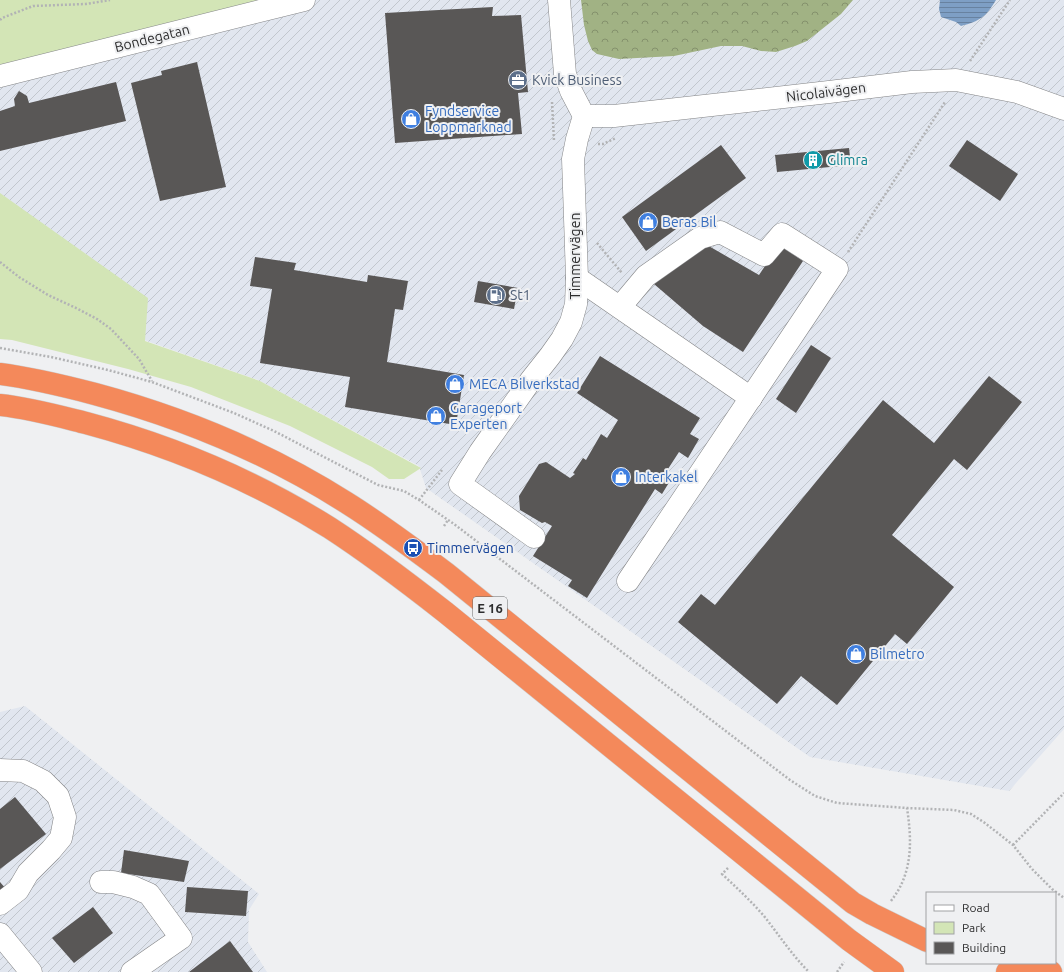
<svg xmlns="http://www.w3.org/2000/svg" width="1064" height="972" font-family="Ubuntu,sans-serif">
  <defs>
    <pattern id="industrial-furrows" width="10" height="10" patternUnits="userSpaceOnUse"><rect width="10" height="10" fill="#e1e6ef"/><path d="M-1 1l2-2M0 10L10 0M9 11l2-2" fill="none" stroke="#c1c6cd"/></pattern>
    <pattern id="forest-crowns" width="20" height="18" patternUnits="userSpaceOnUse"><rect width="20" height="18" fill="#a1b284"/><path d="M2 6a3 3 0 1 1 6 0M12 15a3 3 0 1 1 6 0" fill="none" stroke="#84916c"/></pattern>
    <pattern id="water-rules" width="6" height="5" patternUnits="userSpaceOnUse"><rect width="6" height="5" fill="#7e9fc5"/><path d="M0 2.5h6" fill="none" stroke="#6882a0"/></pattern>
  </defs>
  <rect width="100%" height="100%" fill="#eff0f2"/>
  <g fill="url(#industrial-furrows)">
    <path d="M 313,0 L 1064,0 L 1064,729 L 1009,791 L 810,757 L 426,488 L 419,466 L 258,380 L 144,340 L 0,338 L 0,77 Z"/>
    <path d="M 25,706 L 259,894 L 249,910 L 248,942 L 267,972 L 0,972 L 0,712 Z"/>
  </g>
  <g fill="#d3e5b6">
    <path d="M 0,0 L 273,0 L 0,67 Z"/>
    <path d="M 0,193 L 148,298 L 145,341 L 260,381 L 421,468 L 404,479 L 389,479 L 372,467 L 290,426 L 191,387 L 128,369 L 12,340 L 0,339 Z"/>
  </g>
  <path fill="url(#forest-crowns)" d="M 581,0 L 853,0 L 841,14 L 807,41 L 795,46 L 776,52 L 761,51 L 742,46 L 721,46 L 674,56 L 619,59 L 597,54 L 592,50 L 588,41 L 584,25 Z"/>
  <path fill="url(#water-rules)" d="M 940,0 L 996,0 C 986,17 980,21 961,26 L 956,22 L 941,17 L 939,9 Z"/>
  <g fill="#595756">
    <path d="M 493,7 L 492,16 L 521,15 L 528,92 L 518,93 L 522,134 L 395,143 L 385,13 Z"/>
    <path d="M 197,62 L 226,187 L 160,201 L 131,83 L 162,75 L 161,71 Z"/>
    <path d="M 116,82 L 126,121 L 0,151 L 0,111 L 15,106 L 14,99 L 19,91 L 27,96 L 29,103 Z"/>
    <path d="M 967,140 L 1018,174 L 1000,201 L 949,166 Z"/>
    <path d="M 721,145 L 746,178 L 646,251 L 622,217 Z"/>
    <path d="M 849,148 L 851,165 L 777,172 L 775,155 Z"/>
    <path d="M 707,245 L 759,275 L 779,245 L 803,261 L 743,352 L 703,326 L 654,284 Z"/>
    <path d="M 255,257 L 296,263 L 294,270 L 367,282 L 368,275 L 408,281 L 403,310 L 395,309 L 387,362 L 464,375 L 456,425 L 345,407 L 350,377 L 260,363 L 272,289 L 250,286 Z"/>
    <path d="M 478,281 L 518,288 L 514,309 L 474,302 Z"/>
    <path d="M 811,345 L 831,358 L 796,413 L 776,399 Z"/>
    <path d="M 600,356 L 700,418 L 690,434 L 699,439 L 688,458 L 679,452 L 666,472 L 673,476 L 662,494 L 655,489 L 587,598 L 568,586 L 572,580 L 533,556 L 552,526 L 545,522 L 542,523 L 520,510 L 519,496 L 539,464 L 546,462 L 570,478 L 575,474 L 573,473 L 583,458 L 586,460 L 601,434 L 607,438 L 618,420 L 577,393 Z"/>
    <path d="M 989,376 L 1022,402 L 967,470 L 954,459 L 892,535 L 954,587 L 907,644 L 895,634 L 837,705 L 801,676 L 777,704 L 678,622 L 701,594 L 715,605 L 883,400 L 934,443 Z"/>
    <path d="M 15,797 L 46,834 L 0,869 L 0,809 Z"/>
    <path d="M 124,850 L 189,861 L 184,882 L 121,873 Z"/>
    <path d="M 0,882 L 6,889 L 0,893 Z"/>
    <path d="M 187,887 L 248,891 L 246,916 L 185,912 Z"/>
    <path d="M 93,907 L 113,933 L 74,963 L 52,938 Z"/>
    <path d="M 230,941 L 253,972 L 189,972 Z"/>
  </g>
  <g fill="none" stroke-linecap="round" stroke-linejoin="round">
    <defs>
      <g id="minor">
        <path d="M 0,76 L 304,0"/>
        <path d="M 584,116 L 614,116 L 829,92 L 912,82 L 956,80 L 1017,92 L 1064,109"/>
        <path d="M 577,278 L 751,398"/>
        <path d="M 620,307 L 646,276 L 700,238 L 720,232 L 764,255 L 782,234 L 837,269 L 628,581"/>
        <path d="M 534,537 L 460,484 L 480,452 L 531,380 L 550,356 L 562,339 L 571,322 L 576,304 L 577,278 L 573,159 L 577,139 L 584,116 L 571,91 L 565,74 L 559,0"/>
        <path d="M 0,770 L 23,771 L 43,781 L 58,796 L 65,817 L 61,838 L 51,850 L 28,873 L 18,890 L 0,904"/>
        <path d="M 101,882 L 113,882 L 133,887 L 149,894 L 181,938 L 132,972"/>
        <path d="M 0,934 L 31,972"/>
      </g>
      <g id="highway">
        <path d="M 0,374 C 32,378 64,386 95,394 C 184,418 270,454 347,503 C 382,525 414,549 446,573 L 853,903 L 872,914 L 927,941"/>
        <path d="M 0,405 C 29,408 58,416 86,423 C 172,446 255,481 330,528 C 370,554 408,583 445,612 L 849,940 L 893,972"/>
        <path d="M 1007,972 C 1022,968 1036,969 1051,972"/>
      </g>
    </defs>
    <use href="#minor" stroke="#838486" stroke-width="23"/>
    <use href="#highway" stroke="#cdcdcd" stroke-width="23"/>
    <g stroke="#b2b3b5" stroke-width="2.5" stroke-dasharray="2 2" stroke-linecap="butt">
      <path d="M 0,20 L 2,18 L 33,6 L 86,4 L 110,0"/>
      <path d="M 970,61 L 1010,0"/>
      <path d="M 552,102 L 554,141"/>
      <path d="M 598,144 L 603,144 L 616,138"/>
      <path d="M 597,243 L 622,273"/>
      <path d="M 848,252 L 945,102"/>
      <path d="M 0,262 L 19,277 L 48,295 L 76,308 L 97,319 L 111,329 L 139,359 L 152,381"/>
      <path d="M 0,348 L 51,357 L 108,370 L 152,382 L 234,413 L 274,431 L 378,485 L 404,491 L 419,500 L 454,524 L 790,780 L 815,796 L 837,803 L 907,808 L 954,810 L 971,814 L 985,823 L 1013,845 L 1032,869 L 1052,889 L 1064,898"/>
      <path d="M 419,500 L 442,470"/>
      <path d="M 444,526 L 448,520"/>
      <path d="M 1013,845 L 1064,793"/>
      <path d="M 728,868 L 722,874 C 737,888 751,901 764,916 C 779,935 792,955 809,972"/>
      <path d="M 891,901 C 913,873 912,841 907,808"/>
      <path d="M 837,972 L 844,962"/>
    </g>
    <use href="#minor" stroke="#fff" stroke-width="22"/>
    <use href="#highway" stroke="#f4895b" stroke-width="22"/>
  </g>
  <defs>
    <symbol id="office-disc" viewBox="-11 -11 22 22"><circle r="9.5" fill="#5c6f8a" stroke="#eff0f2"/><path d="M-6-3h4V-5.5h4V-3h4V5H-6ZM-1-4.5V-3h2v-1.5ZM-6 0V1H6V0Z" fill="#fff"/></symbol>
    <symbol id="shop-disc" viewBox="-11 -11 22 22"><circle r="9.5" fill="#3f7fe0" stroke="#eff0f2"/><path d="M-5-2.5h2.3a2.7 3.5 0 0 1 5.4 0H5L5.5 6h-11ZM-1.5-2.5h3a1.5 2.3 0 0 0-3 0Z" fill="#fff"/></symbol>
    <symbol id="building-disc" viewBox="-11 -11 22 22"><circle r="9.5" fill="#0f9aa8" stroke="#eff0f2"/><path d="M-4-6H4V6H1V3H-1V6H-4ZM-2.5-4.3h1.7v1.8h-1.7ZM.8-4.3h1.7v1.8H.8ZM-2.5-1h1.7V.8h-1.7ZM.8-1h1.7V.8H.8Z" fill="#fff"/></symbol>
    <symbol id="fuel-disc" viewBox="-11 -11 22 22"><circle r="9.5" fill="#5c6f8a" stroke="#eff0f2"/><path d="M-5.5-6h7V0h2V4h1.3V-2.5L3-4.5l.8-.8L6-3V5H2.5V1h-1V6h-7ZM-4.2-4.7v3.2H.2V-4.7Z" fill="#fff"/></symbol>
    <symbol id="bus-disc" viewBox="-11 -11 22 22"><circle r="9.5" fill="#1a4fb4" stroke="#eff0f2"/><path d="M-5-6H5V4H4V6H2V4H-2V6H-4V4H-5ZM-3.5-4V0h7V-4ZM-3.5 1.2v1.5H-2V1.2ZM2 1.2v1.5H3.5V1.2Z" fill="#fff"/></symbol>
  </defs>
  <g fill-rule="evenodd">
    <use href="#office-disc" x="507" y="69" width="22" height="22"/>
    <use href="#shop-disc" x="400" y="108" width="22" height="22"/>
    <use href="#building-disc" x="802" y="149" width="22" height="22"/>
    <use href="#shop-disc" x="637" y="211" width="22" height="22"/>
    <use href="#fuel-disc" x="485" y="284" width="22" height="22"/>
    <use href="#shop-disc" x="444" y="373" width="22" height="22"/>
    <use href="#shop-disc" x="425" y="405" width="22" height="22"/>
    <use href="#shop-disc" x="610" y="466" width="22" height="22"/>
    <use href="#bus-disc" x="402" y="537" width="22" height="22"/>
    <use href="#shop-disc" x="845" y="643" width="22" height="22"/>
  </g>
  <g text-anchor="middle" dominant-baseline="central" stroke-width="4" stroke-linejoin="round" paint-order="stroke">
    <rect fill="#eff0f2" stroke="#676869" stroke-width="1" x="473" y="597" width="34" height="22" rx="3"/>
    <g font-size="13" font-weight="bold" fill="#2d2d2e">
      <text x="490" y="608">E 16</text>
    </g>
    <g font-size="14" fill="#2d2d2e" stroke="#eff0f2">
      <text transform="translate(152 38) rotate(-14)">Bondegatan</text>
      <text transform="translate(826 92) rotate(-7)">Nicolaivägen</text>
      <text transform="translate(575 256) rotate(-90)">Timmervägen</text>
    </g>
    <g font-size="14" fill="#4e5e75" stroke="#eff0f2" text-anchor="start">
      <text x="532" y="80">Kvick Business</text>
      <text x="510" y="295">St1</text>
    </g>
    <g font-size="14" fill="#366cbe" stroke="#eff0f2" text-anchor="start">
      <text x="425" y="111">Fyndservice<tspan x="425" dy="16">Loppmarknad</tspan></text>
      <text x="662" y="222">Beras Bil</text>
      <text x="469" y="384">MECA Bilverkstad</text>
      <text x="450" y="408">Garageport<tspan x="450" dy="16">Experten</tspan></text>
      <text x="635" y="477">Interkakel</text>
      <text x="870" y="654">Bilmetro</text>
    </g>
    <g font-size="14" fill="#0d838f" stroke="#eff0f2" text-anchor="start">
      <text x="827" y="160">Glimra</text>
    </g>
    <g font-size="14" fill="#164399" stroke="#eff0f2" text-anchor="start">
      <text x="427" y="548">Timmervägen</text>
    </g>
  </g>
  <rect x="926" y="892" width="130" height="72" fill="#eff0f2" stroke="#a1a2a4"/>
  <rect x="934" y="905" width="20" height="6" fill="#ffffff" stroke="#a1a2a4"/>
  <text x="962" y="912" font-size="12" fill="#2d2d2e">Road</text>
  <rect x="934" y="922" width="20" height="12" fill="#d3e5b6" stroke="#a1a2a4"/>
  <text x="962" y="932" font-size="12" fill="#2d2d2e">Park</text>
  <rect x="934" y="942" width="20" height="12" fill="#595756" stroke="#a1a2a4"/>
  <text x="962" y="952" font-size="12" fill="#2d2d2e">Building</text>
</svg>
